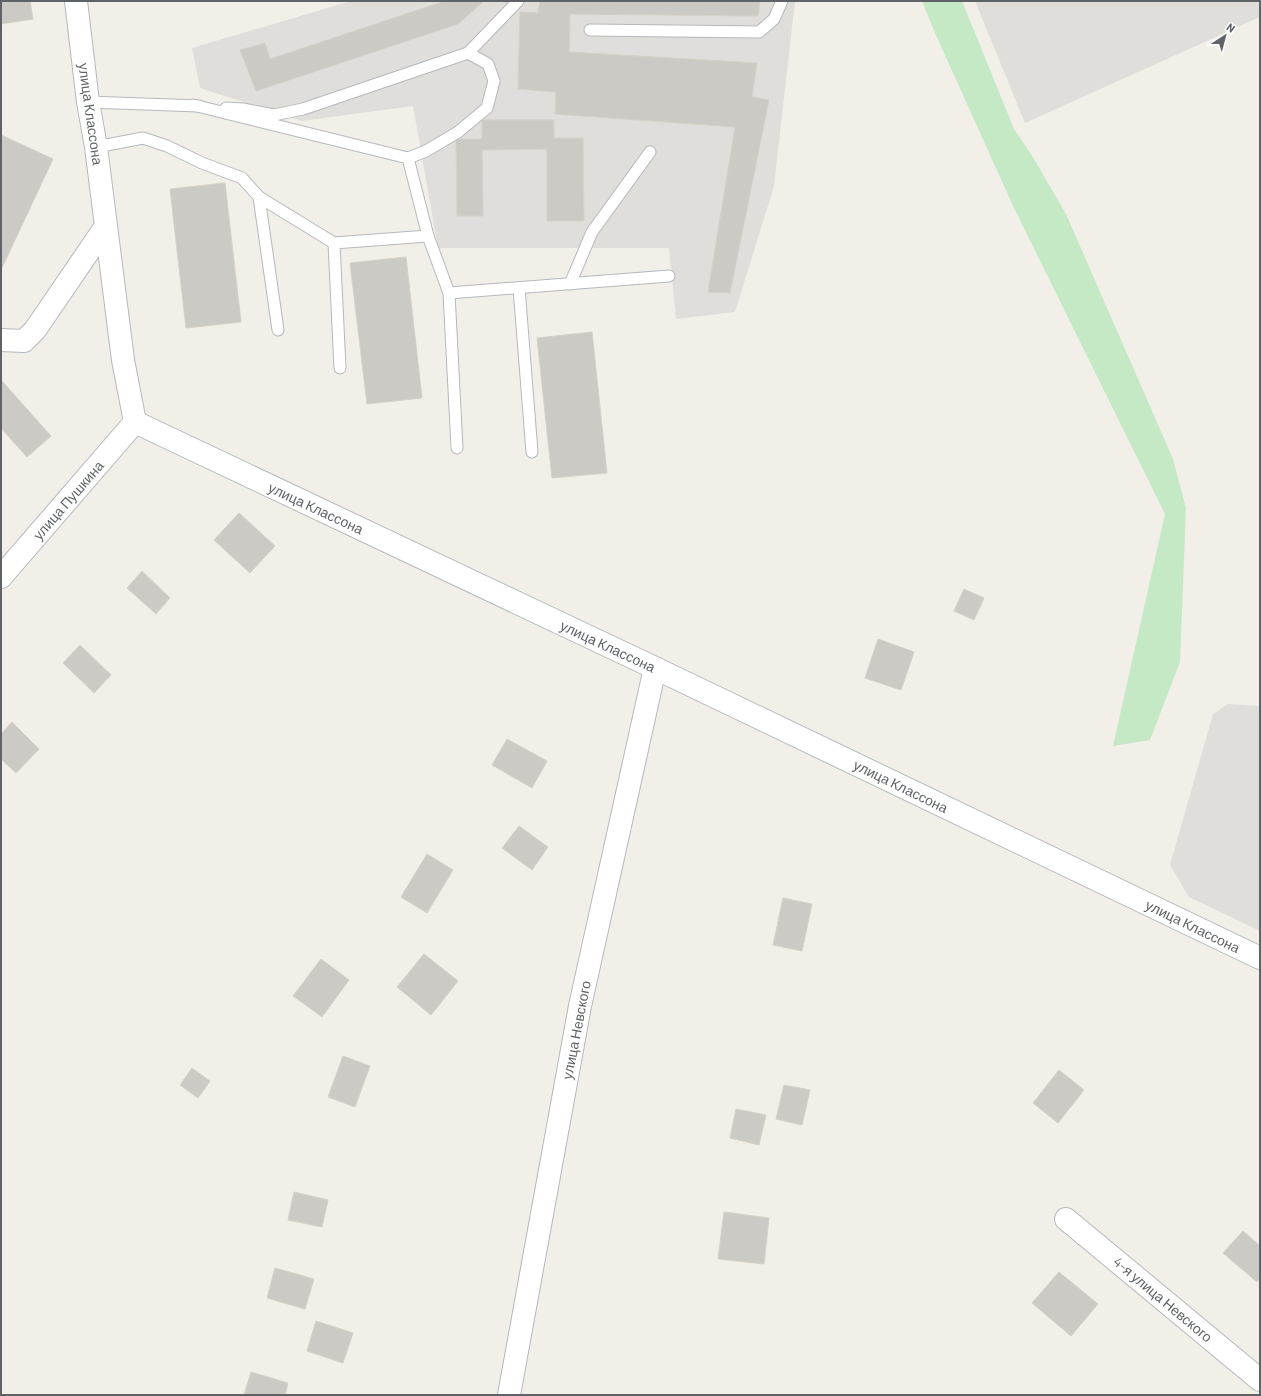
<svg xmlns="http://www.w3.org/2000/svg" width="1261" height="1396" font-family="Barlow,sans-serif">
  <rect width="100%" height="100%" fill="#f1efe8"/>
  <g fill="#e0deda">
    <path d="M 351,1 L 795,1 L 774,186 L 735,312 L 676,319 L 669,248 L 438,248 L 413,106 L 302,121 L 200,88 L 192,48 Z"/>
    <path d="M 975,1 L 1260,1 L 1260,17 L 1025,123 Z"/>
    <path d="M 1228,704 L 1260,706 L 1260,931 L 1189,897 L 1170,865 L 1213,714 Z"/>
  </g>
  <path fill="#c5e8c5" d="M 922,1 L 962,1 L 1014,129 L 1031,154 L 1066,214 L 1173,459 L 1186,508 L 1180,662 L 1150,740 L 1113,746 L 1165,514 L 1014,208 L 935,33 Z"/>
  <g fill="#cccac5" stroke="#d6d1c6">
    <path d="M 1,1 L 30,1 L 33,19 L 1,24 Z"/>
    <path d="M 445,1 L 484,1 L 458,24 L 256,91 L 240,50 L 265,43 L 270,59 Z"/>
    <path d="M 540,1 L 760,1 L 758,16 L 570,14 L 569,52 L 757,63 L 752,97 L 769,100 L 730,293 L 708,292 L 735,127 L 555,114 L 556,92 L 518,89 L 520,12 L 538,13 Z"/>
    <path d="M 482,120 L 554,120 L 554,138 L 583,138 L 584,221 L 547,221 L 547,149 L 482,150 L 483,216 L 457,216 L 456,139 L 482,139 Z"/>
    <path d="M 1,135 L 53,159 L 1,270 Z"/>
    <path d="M 225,183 L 241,322 L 186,328 L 170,189 Z"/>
    <path d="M 406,257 L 422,398 L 367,404 L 350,263 Z"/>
    <path d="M 592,332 L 607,473 L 552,478 L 537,338 Z"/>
    <path d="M 1,380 L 51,436 L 27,457 L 1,428 Z"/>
    <path d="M 239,513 L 275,546 L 250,573 L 214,540 Z"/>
    <path d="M 142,571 L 170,598 L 156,614 L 127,588 Z"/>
    <path d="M 964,589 L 984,598 L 974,620 L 954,611 Z"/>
    <path d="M 878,639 L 914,652 L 901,690 L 865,678 Z"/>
    <path d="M 80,645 L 111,675 L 94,693 L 63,663 Z"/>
    <path d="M 12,722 L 39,749 L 16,773 L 1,759 L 1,734 Z"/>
    <path d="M 507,739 L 547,761 L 532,788 L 492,765 Z"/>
    <path d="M 519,826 L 548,847 L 532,870 L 502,848 Z"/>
    <path d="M 427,854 L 453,870 L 427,913 L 401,897 Z"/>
    <path d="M 783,898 L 812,904 L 802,951 L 773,945 Z"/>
    <path d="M 424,954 L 458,981 L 431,1015 L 397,987 Z"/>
    <path d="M 321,959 L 349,980 L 322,1017 L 293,996 Z"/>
    <path d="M 343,1056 L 370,1066 L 355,1107 L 328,1097 Z"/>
    <path d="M 192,1068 L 210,1081 L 198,1098 L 180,1085 Z"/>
    <path d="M 1059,1070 L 1084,1090 L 1058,1123 L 1033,1103 Z"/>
    <path d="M 784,1085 L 810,1090 L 802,1125 L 776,1119 Z"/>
    <path d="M 736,1109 L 766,1115 L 759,1145 L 730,1138 Z"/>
    <path d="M 294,1192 L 328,1200 L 322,1227 L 288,1220 Z"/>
    <path d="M 724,1212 L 769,1218 L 764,1264 L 718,1259 Z"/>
    <path d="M 1243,1231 L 1260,1246 L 1260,1278 L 1257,1282 L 1223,1253 Z"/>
    <path d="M 275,1268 L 314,1279 L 305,1309 L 267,1298 Z"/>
    <path d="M 1059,1272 L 1098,1304 L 1071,1336 L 1032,1303 Z"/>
    <path d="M 316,1321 L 353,1333 L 343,1363 L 307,1351 Z"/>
    <path d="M 251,1372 L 288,1383 L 285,1395 L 244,1395 Z"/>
  </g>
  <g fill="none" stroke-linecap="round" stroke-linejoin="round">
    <defs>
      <g id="service">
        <path d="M 590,30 L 759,32 L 774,19 L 782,1"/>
        <path d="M 88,102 L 199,106"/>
        <path d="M 193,105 L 408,158 L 428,236 L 334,243 L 340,368"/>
        <path d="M 226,108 L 243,109 L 274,115 L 303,109 L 468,53 L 518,1"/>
        <path d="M 96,147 L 143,138 L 167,146 L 202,163 L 242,178 L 259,197 L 278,330"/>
        <path d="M 408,158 L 426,151 L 458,132 L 487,108 L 494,81 L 488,64 L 468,53"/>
        <path d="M 259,197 L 334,243"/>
        <path d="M 428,236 L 449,293 L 457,448"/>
        <path d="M 570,284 L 592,232 L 650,152"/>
        <path d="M 519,288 L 532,452"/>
        <path d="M 449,293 L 669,276"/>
      </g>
      <g id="minor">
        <path d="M 76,1 L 88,102 L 96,147 L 123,360 L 135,422"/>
        <path d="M 1,340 L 24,341 L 35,330 L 106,226"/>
        <path d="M 135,422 L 655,668 L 1260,958"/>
        <path d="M 1,577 L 135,422"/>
        <path d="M 1066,1219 L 1260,1380"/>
        <path d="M 509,1395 L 580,1006 L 655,668"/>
      </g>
    </defs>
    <use href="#service" stroke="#b5b8bc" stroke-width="13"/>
    <use href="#minor" stroke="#b5b8bc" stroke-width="24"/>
    <use href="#service" stroke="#fff" stroke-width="11"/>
    <use href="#minor" stroke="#fff" stroke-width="22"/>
  </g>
  <g text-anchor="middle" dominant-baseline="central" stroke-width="4" stroke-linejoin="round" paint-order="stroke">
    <g font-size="14" fill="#5f6368" stroke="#fff">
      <text transform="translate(91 114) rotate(82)">улица Классона</text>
      <text transform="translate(68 500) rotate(-49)">улица Пушкина</text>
      <text transform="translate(316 508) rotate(25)">улица Классона</text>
      <text transform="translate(608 646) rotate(25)">улица Классона</text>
      <text transform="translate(901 786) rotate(26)">улица Классона</text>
      <text transform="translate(1193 926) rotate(26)">улица Классона</text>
      <text transform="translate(576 1030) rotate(-79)">улица Невского</text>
      <text transform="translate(1163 1299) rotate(40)">4-я улица Невского</text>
    </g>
  </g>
  <rect width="1261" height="1396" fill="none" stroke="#5f6368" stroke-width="4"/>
  <g transform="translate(1225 36) rotate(36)" stroke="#ffffff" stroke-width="3" paint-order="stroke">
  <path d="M0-3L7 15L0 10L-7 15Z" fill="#5f6368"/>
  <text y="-6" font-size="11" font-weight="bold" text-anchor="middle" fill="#5f6368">N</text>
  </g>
</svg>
